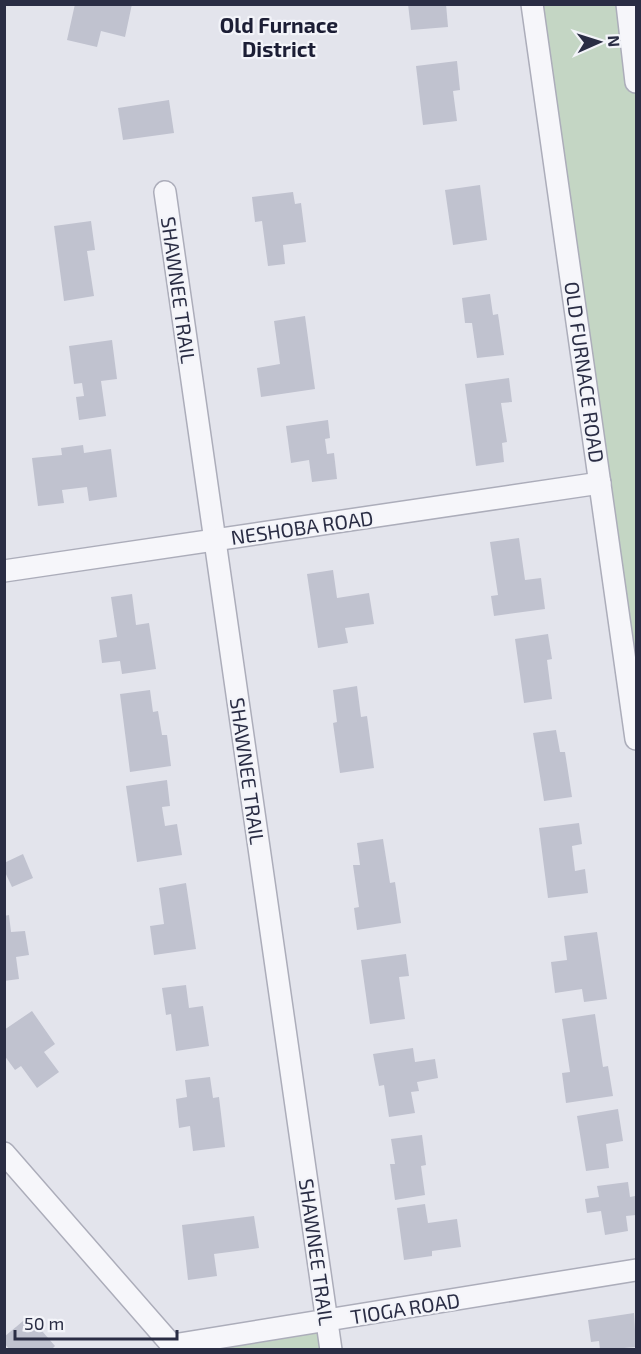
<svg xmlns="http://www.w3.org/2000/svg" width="641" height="1354" font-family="'Exo 2',sans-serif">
  <rect width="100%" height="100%" fill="#e3e4ec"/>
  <g fill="#c4d6c4">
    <path d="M 532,5 L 636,5 L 636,739 Z"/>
    <path d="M 327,1320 L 331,1349 L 176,1350 Z"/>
  </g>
  <g fill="#c0c2cf">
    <path d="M 75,4 L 132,4 L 125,37 L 101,31 L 97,47 L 67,40 Z"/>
    <path d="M 408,4 L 446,4 L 448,27 L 411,30 Z"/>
    <path d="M 457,61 L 460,90 L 453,91 L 457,121 L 423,125 L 416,66 Z"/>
    <path d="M 169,100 L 174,133 L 123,140 L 118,108 Z"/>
    <path d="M 480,185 L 487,240 L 453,245 L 445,190 Z"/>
    <path d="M 293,192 L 295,204 L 301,203 L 306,242 L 283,245 L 285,264 L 268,266 L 262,221 L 255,222 L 252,197 Z"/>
    <path d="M 91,221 L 95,250 L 87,251 L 94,296 L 64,301 L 54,226 Z"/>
    <path d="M 490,294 L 493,315 L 498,314 L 504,355 L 477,358 L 472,323 L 465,323 L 462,298 Z"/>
    <path d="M 305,316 L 315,389 L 261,397 L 257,368 L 280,364 L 274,321 Z"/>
    <path d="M 112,340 L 117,379 L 101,381 L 106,416 L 79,420 L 76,397 L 84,396 L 82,383 L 74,384 L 69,346 Z"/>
    <path d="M 509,378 L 512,402 L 501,403 L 507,442 L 502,443 L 504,462 L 476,466 L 465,384 Z"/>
    <path d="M 328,420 L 330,438 L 325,439 L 327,454 L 334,453 L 337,479 L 312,482 L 309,460 L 291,463 L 286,426 Z"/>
    <path d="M 83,445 L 84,453 L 111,449 L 117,497 L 89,501 L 87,487 L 62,490 L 64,503 L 38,506 L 32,458 L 62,455 L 61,448 Z"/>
    <path d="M 519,538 L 525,580 L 541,578 L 545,609 L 494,616 L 491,596 L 498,595 L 490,542 Z"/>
    <path d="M 333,570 L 337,598 L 369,593 L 374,624 L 345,628 L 348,643 L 318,648 L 307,574 Z"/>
    <path d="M 132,594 L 136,625 L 149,623 L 156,669 L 122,674 L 120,661 L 102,663 L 99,640 L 117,637 L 111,597 Z"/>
    <path d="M 548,634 L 552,659 L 547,660 L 552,699 L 524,703 L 515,639 Z"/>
    <path d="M 357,686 L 361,717 L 367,716 L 374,768 L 340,773 L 333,723 L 337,722 L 333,690 Z"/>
    <path d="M 150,690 L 153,712 L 158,711 L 162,735 L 167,735 L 171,766 L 130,772 L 120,694 Z"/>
    <path d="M 556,730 L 560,752 L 565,752 L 572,797 L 544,801 L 533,733 Z"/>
    <path d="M 167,780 L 170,806 L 162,807 L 165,826 L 177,824 L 182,855 L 137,862 L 126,786 Z"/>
    <path d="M 579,823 L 582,844 L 572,846 L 575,871 L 585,869 L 588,893 L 548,898 L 539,828 Z"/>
    <path d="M 383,839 L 390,883 L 395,882 L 401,923 L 357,930 L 354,908 L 359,907 L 353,865 L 360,865 L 357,843 Z"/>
    <path d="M 23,854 L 33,878 L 12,887 L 4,870 L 4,863 Z"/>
    <path d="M 186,883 L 196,949 L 154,955 L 150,926 L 164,924 L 159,888 Z"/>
    <path d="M 9,915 L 11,932 L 25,931 L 29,955 L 16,957 L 19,979 L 4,981 L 4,916 Z"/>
    <path d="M 597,932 L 607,999 L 584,1002 L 582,989 L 555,993 L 551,962 L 567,960 L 564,936 Z"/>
    <path d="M 406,954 L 409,976 L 399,977 L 405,1019 L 370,1024 L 361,960 Z"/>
    <path d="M 186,985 L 189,1008 L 203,1006 L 209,1046 L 176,1051 L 171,1014 L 166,1015 L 162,988 Z"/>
    <path d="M 32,1011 L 55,1044 L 44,1052 L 59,1072 L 37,1088 L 21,1066 L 15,1070 L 4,1055 L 4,1030 Z"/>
    <path d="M 595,1014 L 603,1067 L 608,1066 L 613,1096 L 566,1103 L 562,1073 L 570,1072 L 562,1019 Z"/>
    <path d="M 413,1048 L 415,1062 L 435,1059 L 438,1078 L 417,1082 L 419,1091 L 411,1092 L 415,1113 L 389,1117 L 384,1085 L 379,1086 L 373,1054 Z"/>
    <path d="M 210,1077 L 213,1098 L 219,1097 L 225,1147 L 193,1151 L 190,1126 L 179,1128 L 176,1099 L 187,1097 L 185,1080 Z"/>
    <path d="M 618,1109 L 623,1141 L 606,1144 L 609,1168 L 586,1171 L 577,1116 Z"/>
    <path d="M 422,1135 L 426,1165 L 421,1166 L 425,1195 L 395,1200 L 390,1164 L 395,1164 L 391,1139 Z"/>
    <path d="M 628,1182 L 630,1197 L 635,1196 L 636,1215 L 626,1216 L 628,1231 L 605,1235 L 601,1211 L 587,1213 L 585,1199 L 599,1197 L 597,1186 Z"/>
    <path d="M 425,1204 L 428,1223 L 457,1219 L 461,1247 L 432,1251 L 432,1256 L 404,1260 L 397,1208 Z"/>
    <path d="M 254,1216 L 259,1248 L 214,1254 L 217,1276 L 188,1280 L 182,1225 Z"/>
    <path d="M 634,1313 L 636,1347 L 600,1350 L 599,1341 L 591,1342 L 588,1320 Z"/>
    <path d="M 29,1316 L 55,1346 L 51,1350 L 10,1350 L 4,1343 L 4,1337 Z"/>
  </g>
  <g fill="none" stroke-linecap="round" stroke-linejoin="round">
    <defs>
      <g id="minor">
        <path d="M 532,4 L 636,739"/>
        <path d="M 627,4 L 636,82"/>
        <path d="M 165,192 L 331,1350"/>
        <path d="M 4,571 L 600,483"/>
        <path d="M 4,1153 L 176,1350"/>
        <path d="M 173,1345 L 636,1270"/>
      </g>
    </defs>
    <use href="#minor" stroke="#acadba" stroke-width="24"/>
    <use href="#minor" stroke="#f6f6fa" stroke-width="21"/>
  </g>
  <g text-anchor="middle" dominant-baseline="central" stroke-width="4.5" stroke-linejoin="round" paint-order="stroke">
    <g font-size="20" fill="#2a2d44" stroke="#f3f4f9">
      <text transform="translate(179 290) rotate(82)">SHAWNEE TRAIL</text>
      <text transform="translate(585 372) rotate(82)">OLD FURNACE ROAD</text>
      <text transform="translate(302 527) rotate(-8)">NESHOBA ROAD</text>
      <text transform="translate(248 771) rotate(82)">SHAWNEE TRAIL</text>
      <text transform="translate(317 1252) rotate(82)">SHAWNEE TRAIL</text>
      <text transform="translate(405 1308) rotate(-9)">TIOGA ROAD</text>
    </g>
    <g font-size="21" font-weight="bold" fill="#1c1e35" stroke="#f3f4f9">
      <text x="279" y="24">Old Furnace<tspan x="279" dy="24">District</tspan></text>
    </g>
  </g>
  <rect width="641" height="1354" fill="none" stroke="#2a2d44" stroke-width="12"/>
  <g transform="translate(599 42) rotate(87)" stroke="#f3f4f9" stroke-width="4.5" paint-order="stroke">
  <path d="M0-4.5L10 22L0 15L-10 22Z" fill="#2a2d44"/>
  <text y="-9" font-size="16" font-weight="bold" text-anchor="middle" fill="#2a2d44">N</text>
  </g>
  <path d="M15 1330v9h162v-9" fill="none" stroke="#2a2d44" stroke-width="3"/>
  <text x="24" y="1330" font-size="18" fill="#2a2d44" stroke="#f3f4f9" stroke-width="4.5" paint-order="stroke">50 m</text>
</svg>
